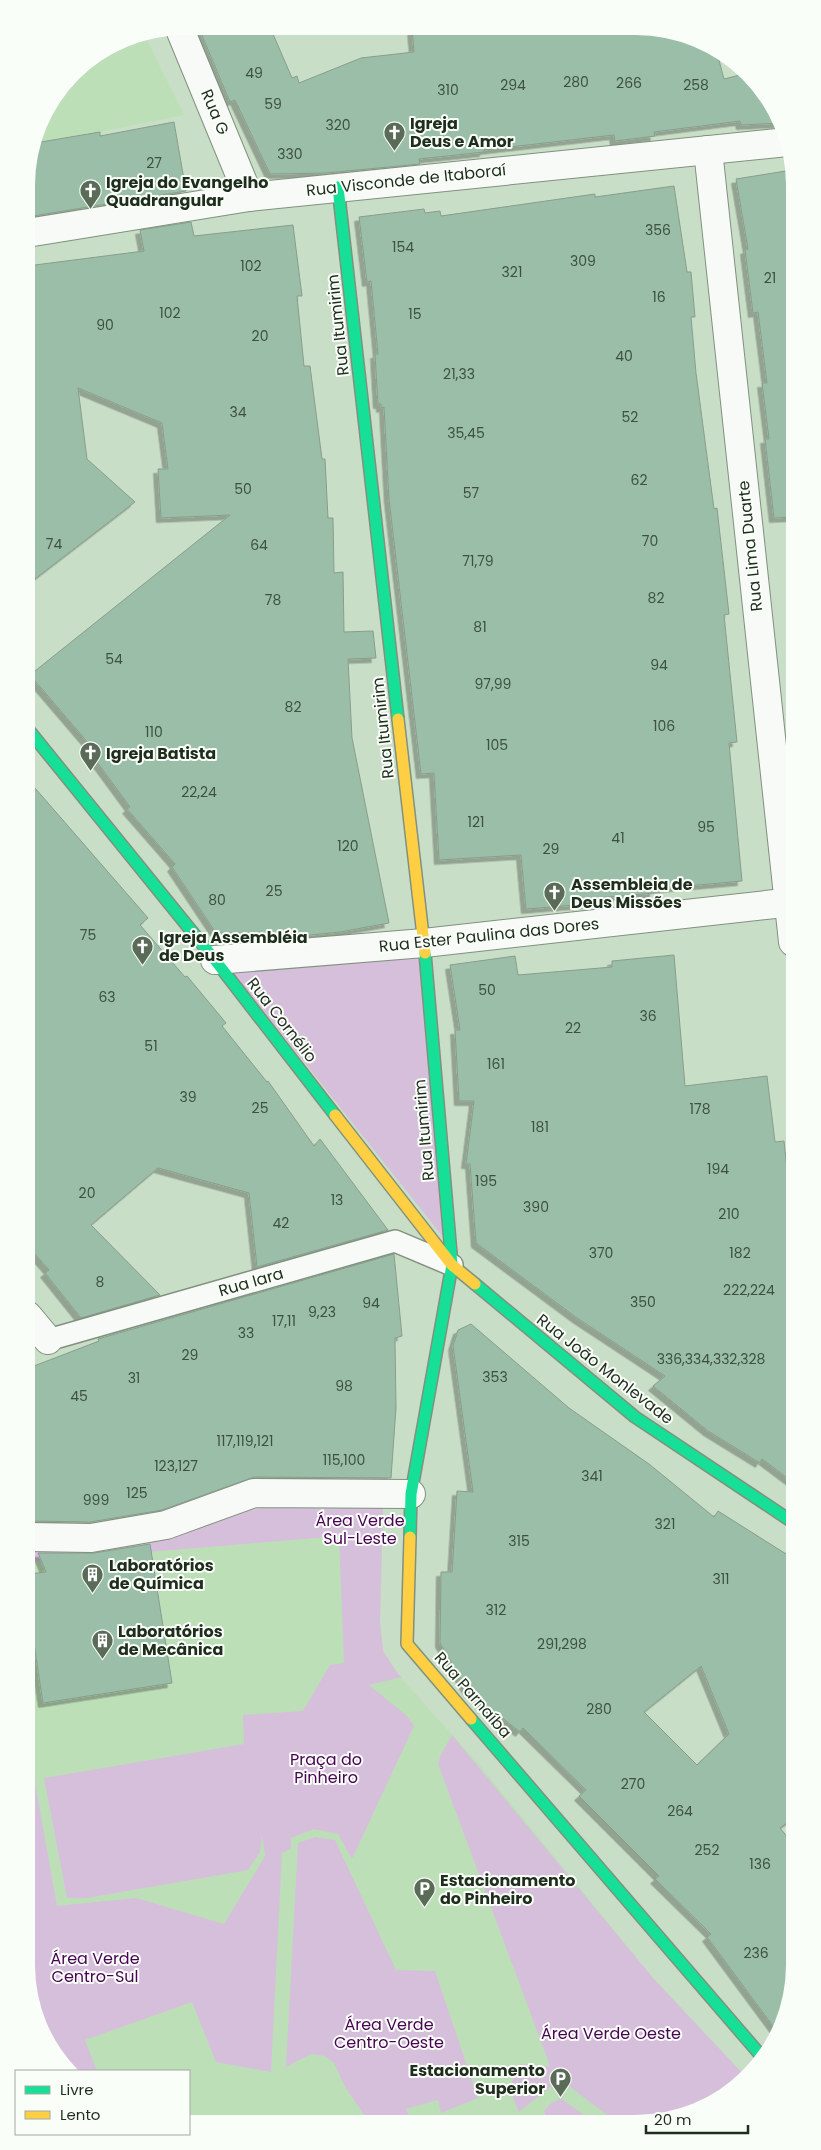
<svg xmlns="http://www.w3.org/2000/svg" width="821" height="2150" font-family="Poppins,sans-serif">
  <defs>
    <filter id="shadow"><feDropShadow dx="-4.5" dy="4.5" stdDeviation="0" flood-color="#0004"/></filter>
  </defs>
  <rect width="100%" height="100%" fill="#c9dec6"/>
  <g fill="#bddfb8">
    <path d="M 144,34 L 184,115 L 35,145 L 43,115 L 80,66 L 125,38 Z"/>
    <path d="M 383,1506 L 380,1621 L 383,1651 L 398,1674 L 482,1768 L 653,1978 L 746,2077 L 716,2102 L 667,2121 L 189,2121 L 189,2071 L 68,2071 L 47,2044 L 29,1996 L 29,1548 L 159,1538 L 195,1529 Z"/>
  </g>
  <g fill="#d6bfda">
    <path d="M 419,958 L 443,1237 L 228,966 Z"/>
    <path d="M 284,1506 L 383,1506 L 380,1621 L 383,1651 L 398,1674 L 402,1677 L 369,1685 L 407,1716 L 414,1726 L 352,1859 L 338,1834 L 314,1829 L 291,1838 L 291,1849 L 282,1853 L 271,2072 L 216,2062 L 192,2002 L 85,2040 L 97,2071 L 68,2071 L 47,2044 L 29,1996 L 29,1774 L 33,1772 L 57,1906 L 136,1898 L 224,1924 L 265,1856 L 262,1835 L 260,1852 L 248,1870 L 87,1898 L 67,1898 L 44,1778 L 244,1744 L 243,1715 L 303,1711 L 330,1665 L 344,1663 L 339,1536 L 29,1562 L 29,1548 L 159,1538 L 195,1529 L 245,1510 Z"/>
    <path d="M 452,1735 L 653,1978 L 746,2077 L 716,2102 L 667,2121 L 615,2121 L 565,2083 L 553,2085 L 519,2112 L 509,2088 L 520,2064 L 550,2066 L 438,1764 L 441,1754 Z"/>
    <path d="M 315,1837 L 335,1840 L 396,1970 L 435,1971 L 478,2098 L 441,2113 L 438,2100 L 406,2109 L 411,2121 L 365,2121 L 367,2119 L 345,2087 L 334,2063 L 325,2056 L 311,2054 L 286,2067 L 298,1843 Z"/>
    <path d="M 561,2098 L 592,2121 L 548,2120 L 544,2111 L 550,2104 Z"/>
  </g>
  <g fill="#9abea8" stroke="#899d8d" fill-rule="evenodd" filter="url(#shadow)">
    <path d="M 198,26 L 270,27 L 292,78 L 297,76 L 299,83 L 361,58 L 414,52 L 412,28 L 667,29 L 716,49 L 724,79 L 748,73 L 774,106 L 780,123 L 741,125 L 740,121 L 654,132 L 655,136 L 615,141 L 614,135 L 484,150 L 484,152 L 419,159 L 420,164 L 326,173 L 270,174 L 235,100 L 230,102 Z"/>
    <path d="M 174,122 L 186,191 L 27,217 L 27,175 L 35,143 L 100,132 L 100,136 Z"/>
    <path d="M 792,170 L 792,517 L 774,518 L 765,439 L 769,439 L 762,383 L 767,383 L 758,312 L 753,313 L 745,250 L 748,249 L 736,179 Z"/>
    <path d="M 674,186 L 687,272 L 691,272 L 695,317 L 691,317 L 696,373 L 714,509 L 717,508 L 729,614 L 724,615 L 737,742 L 729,743 L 742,881 L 654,889 L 654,893 L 587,899 L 587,904 L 526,909 L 521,855 L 439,860 L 434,773 L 421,774 L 389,499 L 384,407 L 381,408 L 381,404 L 378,404 L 377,388 L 375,354 L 378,354 L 371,281 L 367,282 L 359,217 L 424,209 L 425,213 L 440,211 L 441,216 L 595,194 L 595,197 Z"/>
    <path d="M 191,222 L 194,236 L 293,225 L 302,296 L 297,296 L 304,366 L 310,366 L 322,459 L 325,459 L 328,518 L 333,518 L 334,573 L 343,572 L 344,632 L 373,631 L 376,658 L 348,659 L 352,738 L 389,923 L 340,932 L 263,940 L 260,933 L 216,933 L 172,867 L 175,864 L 127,809 L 130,807 L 86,747 L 89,744 L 30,675 L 230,515 L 161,518 L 158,469 L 168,469 L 162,423 L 78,388 L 87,459 L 135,502 L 27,585 L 27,266 L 144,251 L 140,230 Z"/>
    <path d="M 28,780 L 148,918 L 140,925 L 185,977 L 187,976 L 226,1023 L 222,1026 L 267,1082 L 268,1081 L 314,1146 L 320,1139 L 388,1230 L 257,1267 L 249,1193 L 158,1168 L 91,1225 L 160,1295 L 81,1318 L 45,1273 L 49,1270 L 28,1246 Z"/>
    <path d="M 674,955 L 685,1086 L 767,1076 L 775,1142 L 784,1141 L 793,1227 L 794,1483 L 762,1459 L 760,1463 L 708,1431 L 653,1386 L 665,1376 L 577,1318 L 476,1243 L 470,1164 L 466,1164 L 474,1101 L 459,1101 L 455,1030 L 460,1030 L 450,965 L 515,956 L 518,975 L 612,967 L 612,961 Z"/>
    <path d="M 394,1254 L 402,1336 L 395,1338 L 396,1408 L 391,1478 L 254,1477 L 162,1510 L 90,1522 L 29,1521 L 28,1372 L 34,1366 L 99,1341 L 98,1339 Z"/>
    <path d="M 471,1324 L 569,1408 L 649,1464 L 714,1517 L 718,1511 L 794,1559 L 794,1818 L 780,1828 L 794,1845 L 794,1975 L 783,2025 L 778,2033 L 707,1937 L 711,1934 L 655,1879 L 659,1876 L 579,1796 L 586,1790 L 523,1728 L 520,1732 L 468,1691 L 440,1643 L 441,1572 L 452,1572 L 457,1491 L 473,1492 L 453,1346 L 458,1330 ZM 701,1666 L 729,1734 L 697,1765 L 644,1712 Z"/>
    <path d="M 150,1544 L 172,1683 L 43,1703 L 29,1611 L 29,1574 L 46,1572 L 38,1553 L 94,1553 Z"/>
  </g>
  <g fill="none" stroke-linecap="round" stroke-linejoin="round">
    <defs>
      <path id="lane" d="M 48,1340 L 395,1241 L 452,1265"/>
      <g id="street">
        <path d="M 179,27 L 249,197"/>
        <path d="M 708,150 L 793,942"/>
        <path d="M 27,233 L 249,197 L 787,142"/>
        <path d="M 215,960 L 424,943 L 793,902"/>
        <path d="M 28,1316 L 48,1340"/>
        <path d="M 29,1537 L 91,1538 L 166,1525 L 254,1493 L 411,1494"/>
      </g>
      <g id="fast">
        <path d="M 338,187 L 398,719"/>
        <path d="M 27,728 L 215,960 L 335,1115"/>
        <path d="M 475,1284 L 635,1417 L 794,1523"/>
        <path d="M 410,1537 L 411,1494 L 452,1265 L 425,953"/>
        <path d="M 471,1719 L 763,2058"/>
      </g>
      <g id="slow">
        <path d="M 398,719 L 425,953"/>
        <path d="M 335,1115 L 452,1265 L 475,1284"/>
        <path d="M 410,1537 L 407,1644 L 471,1719"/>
      </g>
    </defs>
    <use href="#lane" stroke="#81917f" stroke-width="24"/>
    <use href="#street" stroke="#81917f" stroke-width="30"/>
    <use href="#fast" stroke="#81917f" stroke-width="14"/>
    <use href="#slow" stroke="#81917f" stroke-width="14"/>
    <use href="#lane" stroke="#f7faf6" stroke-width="21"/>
    <use href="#street" stroke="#f7faf6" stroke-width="28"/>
    <use href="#fast" stroke="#16e098" stroke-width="11"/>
    <use href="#slow" stroke="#ffcf43" stroke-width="11"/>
  </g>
  <defs>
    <symbol id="church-pin" viewBox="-11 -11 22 30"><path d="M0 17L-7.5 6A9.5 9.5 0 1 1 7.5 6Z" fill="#5a6b58" stroke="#fafef9"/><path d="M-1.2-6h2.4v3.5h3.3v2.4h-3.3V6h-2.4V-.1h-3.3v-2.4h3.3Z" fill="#fff"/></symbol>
    <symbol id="building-pin" viewBox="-11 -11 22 30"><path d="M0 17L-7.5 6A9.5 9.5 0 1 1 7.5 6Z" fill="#5a6b58" stroke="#fafef9"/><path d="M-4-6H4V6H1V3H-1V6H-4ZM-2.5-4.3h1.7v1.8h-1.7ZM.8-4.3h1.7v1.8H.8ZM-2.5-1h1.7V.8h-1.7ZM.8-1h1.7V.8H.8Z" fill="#fff"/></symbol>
    <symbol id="parking-pin" viewBox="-11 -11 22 30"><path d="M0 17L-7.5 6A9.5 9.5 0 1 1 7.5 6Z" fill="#5a6b58" stroke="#fafef9"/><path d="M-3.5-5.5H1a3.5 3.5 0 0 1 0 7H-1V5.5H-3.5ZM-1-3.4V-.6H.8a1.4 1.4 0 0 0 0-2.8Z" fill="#fff"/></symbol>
  </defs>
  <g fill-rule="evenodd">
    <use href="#church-pin" x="382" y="120" width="25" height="34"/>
    <use href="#church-pin" x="78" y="178" width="25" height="34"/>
    <use href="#church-pin" x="78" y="740" width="25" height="34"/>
    <use href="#church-pin" x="542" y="880" width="25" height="34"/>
    <use href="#church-pin" x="130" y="934" width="25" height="34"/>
    <use href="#building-pin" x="80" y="1562" width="25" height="34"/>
    <use href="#building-pin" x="90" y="1628" width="25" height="34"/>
    <use href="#parking-pin" x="412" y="1876" width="25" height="34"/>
    <use href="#parking-pin" x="548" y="2066" width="25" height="34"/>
  </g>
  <g text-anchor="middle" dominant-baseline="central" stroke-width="4" stroke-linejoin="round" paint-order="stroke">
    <g font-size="14" fill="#3e5140">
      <text x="254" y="73">49</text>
      <text x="576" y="82">280</text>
      <text x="629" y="83">266</text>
      <text x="513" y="85">294</text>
      <text x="696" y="85">258</text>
      <text x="448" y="90">310</text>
      <text x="273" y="104">59</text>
      <text x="338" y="125">320</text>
      <text x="290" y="154">330</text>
      <text x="154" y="163">27</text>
      <text x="658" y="230">356</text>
      <text x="403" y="247">154</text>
      <text x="583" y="261">309</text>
      <text x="251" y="266">102</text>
      <text x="512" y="272">321</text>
      <text x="770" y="278">21</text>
      <text x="659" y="297">16</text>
      <text x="170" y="313">102</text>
      <text x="415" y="314">15</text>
      <text x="105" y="325">90</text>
      <text x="260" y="336">20</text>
      <text x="624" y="356">40</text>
      <text x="459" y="374">21,33</text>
      <text x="238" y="412">34</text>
      <text x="630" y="417">52</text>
      <text x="466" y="433">35,45</text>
      <text x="639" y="480">62</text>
      <text x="243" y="489">50</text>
      <text x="471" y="493">57</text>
      <text x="650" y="541">70</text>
      <text x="54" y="544">74</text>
      <text x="259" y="545">64</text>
      <text x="478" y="561">71,79</text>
      <text x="656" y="598">82</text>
      <text x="273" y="600">78</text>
      <text x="480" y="627">81</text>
      <text x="114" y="659">54</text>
      <text x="659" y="665">94</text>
      <text x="493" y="684">97,99</text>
      <text x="293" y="707">82</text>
      <text x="664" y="726">106</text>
      <text x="154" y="732">110</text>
      <text x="497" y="745">105</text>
      <text x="199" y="792">22,24</text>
      <text x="476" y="822">121</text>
      <text x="706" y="827">95</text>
      <text x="618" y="838">41</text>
      <text x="348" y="846">120</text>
      <text x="551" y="849">29</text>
      <text x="274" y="891">25</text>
      <text x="217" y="900">80</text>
      <text x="88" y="935">75</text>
      <text x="487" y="990">50</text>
      <text x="107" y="997">63</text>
      <text x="648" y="1016">36</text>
      <text x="573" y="1028">22</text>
      <text x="151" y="1046">51</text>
      <text x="496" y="1064">161</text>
      <text x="188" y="1097">39</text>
      <text x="260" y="1108">25</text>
      <text x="700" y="1109">178</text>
      <text x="540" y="1127">181</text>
      <text x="718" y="1169">194</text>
      <text x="486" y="1181">195</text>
      <text x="87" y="1193">20</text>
      <text x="337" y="1200">13</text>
      <text x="536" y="1207">390</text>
      <text x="729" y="1214">210</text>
      <text x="281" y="1223">42</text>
      <text x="601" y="1253">370</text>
      <text x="740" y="1253">182</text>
      <text x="100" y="1282">8</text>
      <text x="749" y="1290">222,224</text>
      <text x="643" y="1302">350</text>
      <text x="371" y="1303">94</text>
      <text x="322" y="1312">9,23</text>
      <text x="284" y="1321">17,11</text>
      <text x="246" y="1333">33</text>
      <text x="190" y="1355">29</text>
      <text x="711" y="1359">336,334,332,328</text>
      <text x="495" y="1377">353</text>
      <text x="134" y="1378">31</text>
      <text x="344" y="1386">98</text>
      <text x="79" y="1396">45</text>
      <text x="245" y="1441">117,119,121</text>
      <text x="344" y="1460">115,100</text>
      <text x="176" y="1466">123,127</text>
      <text x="592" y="1476">341</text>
      <text x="137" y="1493">125</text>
      <text x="96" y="1500">999</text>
      <text x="665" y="1524">321</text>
      <text x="519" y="1541">315</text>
      <text x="721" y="1579">311</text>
      <text x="496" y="1610">312</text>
      <text x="562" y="1644">291,298</text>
      <text x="599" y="1709">280</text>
      <text x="633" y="1784">270</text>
      <text x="680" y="1811">264</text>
      <text x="707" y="1850">252</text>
      <text x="760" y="1864">136</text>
      <text x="756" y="1953">236</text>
    </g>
    <g font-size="16" fill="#1f2d1d" stroke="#fafef9">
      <text transform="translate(215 112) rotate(67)">Rua G</text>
      <text transform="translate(406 180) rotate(-6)">Rua Visconde de Itaboraí</text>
      <text transform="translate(338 325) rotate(-96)">Rua Itumirim</text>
      <text transform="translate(750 546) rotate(-96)">Rua Lima Duarte</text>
      <text transform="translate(383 728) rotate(-96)">Rua Itumirim</text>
      <text transform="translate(489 935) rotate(-6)">Rua Ester Paulina das Dores</text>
      <text transform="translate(282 1020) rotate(52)">Rua Cornélio</text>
      <text transform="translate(424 1130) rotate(-95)">Rua Itumirim</text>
      <text transform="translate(251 1282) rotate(-16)">Rua Iara</text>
      <text transform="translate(605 1369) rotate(38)">Rua João Monlevade</text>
      <text transform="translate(473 1695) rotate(49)">Rua Parnaíba</text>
    </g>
    <g font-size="16" font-weight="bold" fill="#1f2d1d" stroke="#fafef9" text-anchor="start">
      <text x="410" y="123">Igreja<tspan x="410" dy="18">Deus e Amor</tspan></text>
      <text x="106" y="182">Igreja do Evangelho<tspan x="106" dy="18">Quadrangular</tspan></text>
      <text x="106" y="753">Igreja Batista</text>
      <text x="571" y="884">Assembleia de<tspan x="571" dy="18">Deus Missões</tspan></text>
      <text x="159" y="937">Igreja Assembléia<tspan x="159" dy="18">de Deus</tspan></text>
      <text x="109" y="1565">Laboratórios<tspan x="109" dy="18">de Química</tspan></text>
      <text x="118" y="1631">Laboratórios<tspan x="118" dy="18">de Mecânica</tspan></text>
      <text x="440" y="1880">Estacionamento<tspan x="440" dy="18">do Pinheiro</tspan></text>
      <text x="545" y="2070" text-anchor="end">Estacionamento<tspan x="545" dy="18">Superior</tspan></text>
    </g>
    <g font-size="16" fill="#490254" stroke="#fafef9">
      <text x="360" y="1520">Área Verde<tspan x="360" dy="18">Sul-Leste</tspan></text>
      <text x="326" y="1759">Praça do<tspan x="326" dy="18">Pinheiro</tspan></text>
      <text x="95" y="1958">Área Verde<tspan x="95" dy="18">Centro-Sul</tspan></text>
      <text x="389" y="2024">Área Verde<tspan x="389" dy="18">Centro-Oeste</tspan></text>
      <text x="611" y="2033">Área Verde Oeste</text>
    </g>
  </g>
  <path d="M0 0H821V2150H0ZM185 35H636A150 150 0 0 1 786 185V1965A150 150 0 0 1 636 2115H185A150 150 0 0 1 35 1965V185A150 150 0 0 1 185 35Z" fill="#fafef9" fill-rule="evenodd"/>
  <rect x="15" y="2070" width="175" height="65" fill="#fafef9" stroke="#a2aaa1"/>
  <rect x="25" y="2086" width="25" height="8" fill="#16e098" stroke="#a2aaa1"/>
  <text x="60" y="2095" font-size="15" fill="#1f2d1d">Livre</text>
  <rect x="25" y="2111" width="25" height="8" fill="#ffcf43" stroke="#a2aaa1"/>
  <text x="60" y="2120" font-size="15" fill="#1f2d1d">Lento</text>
  <path d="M646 2125v8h102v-8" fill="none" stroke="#1f2d1d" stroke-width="2.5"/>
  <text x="654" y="2125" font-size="15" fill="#1f2d1d" stroke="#fafef9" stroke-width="4" paint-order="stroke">20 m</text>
</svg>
